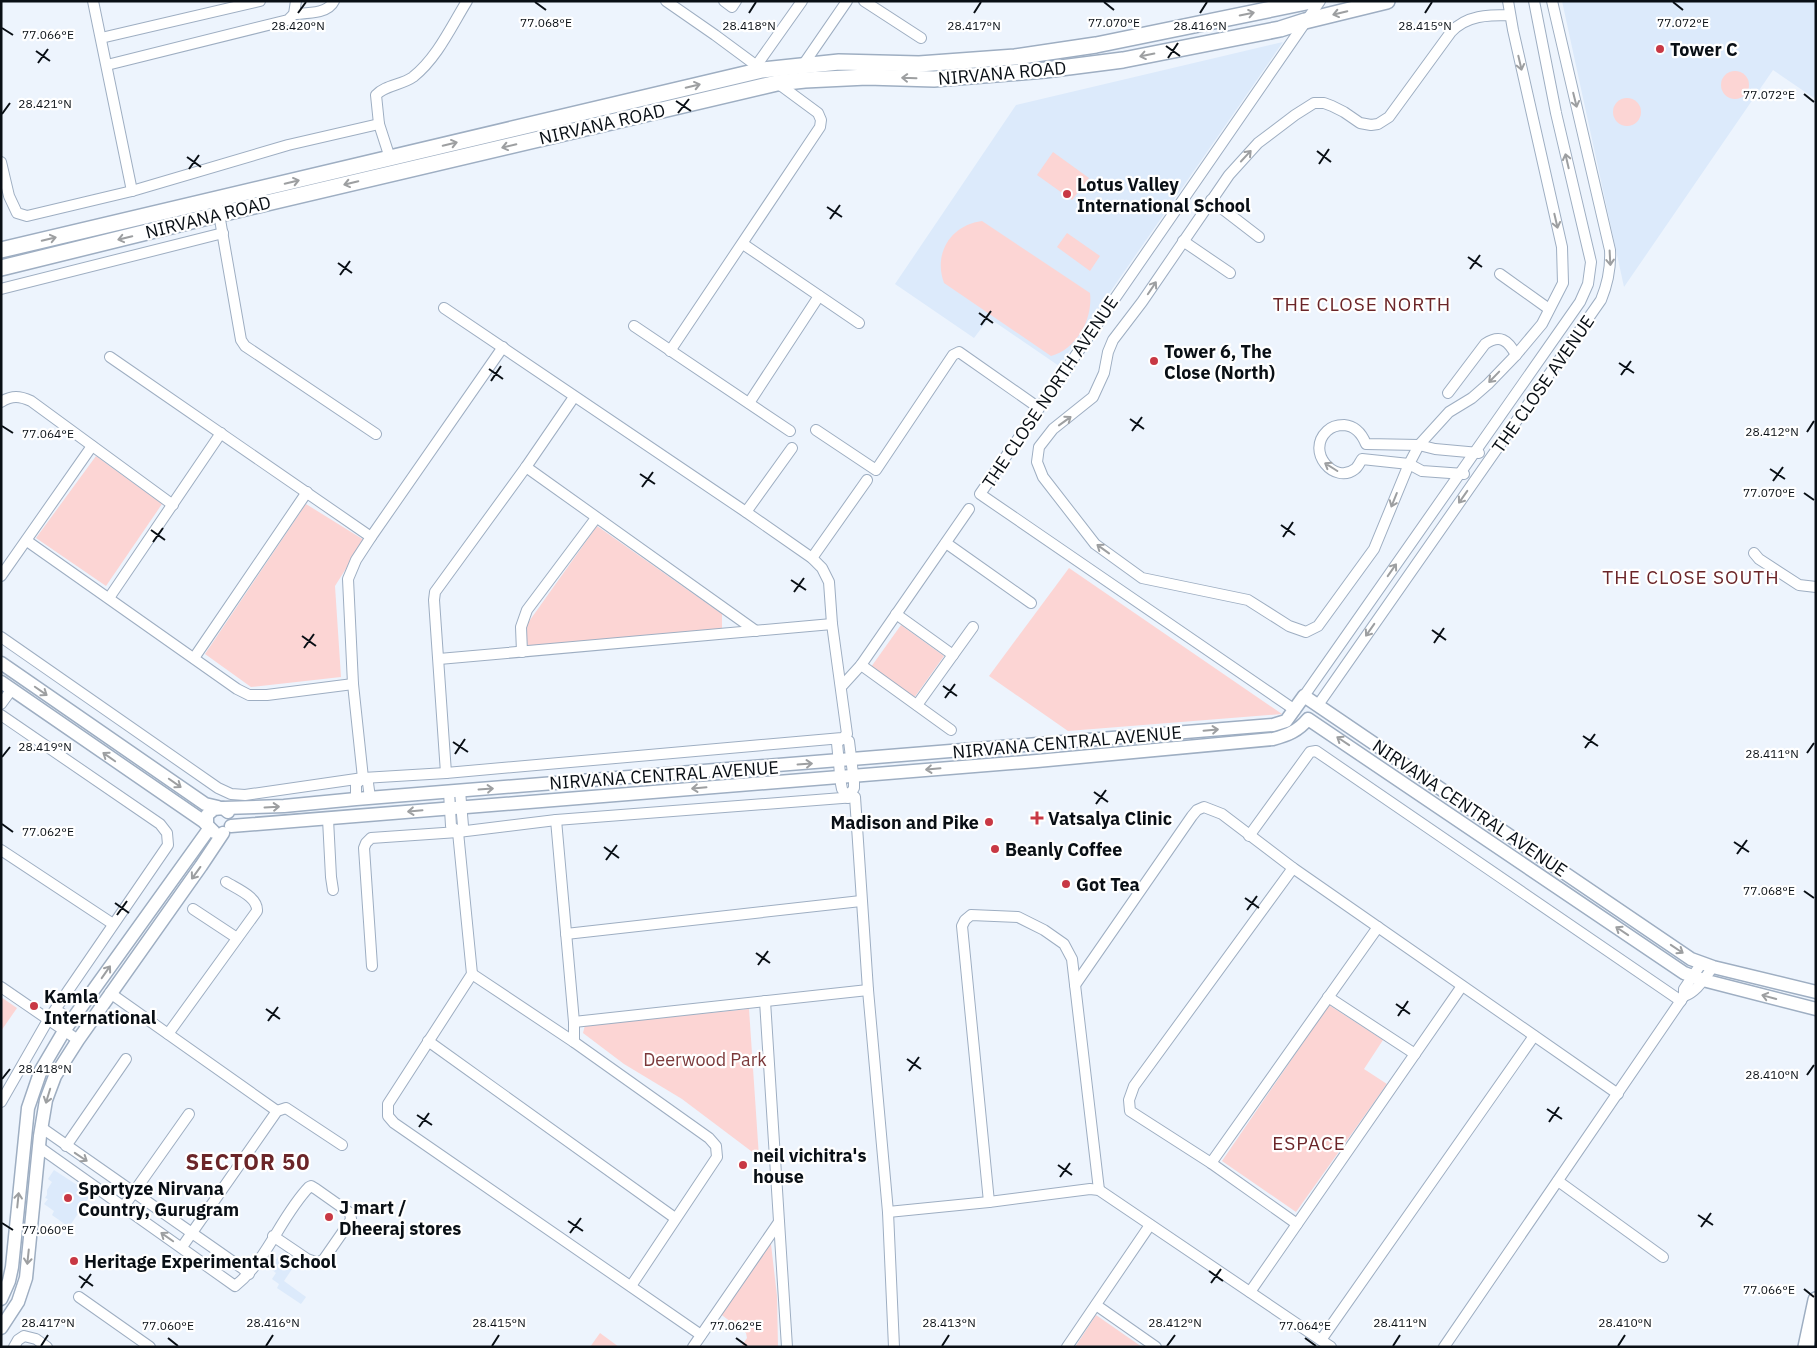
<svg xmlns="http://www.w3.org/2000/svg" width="1817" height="1348" font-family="'IBM Plex Sans',sans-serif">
  <rect width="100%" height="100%" fill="#edf4fd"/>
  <g fill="#dceafb">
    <path d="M 1562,1 L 1816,1 L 1816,95 L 1814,98 L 1773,70 L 1624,287 Z"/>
    <path d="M 1283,42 L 1059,366 L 989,318 L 974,338 L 895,284 L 1016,105 Z"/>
    <path d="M 54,1170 L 91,1194 L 69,1227 L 52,1215 L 54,1211 L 44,1204 L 48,1199 L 45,1198 L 47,1195 L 47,1190 L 52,1182 L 48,1179 Z"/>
    <path d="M 281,1253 L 296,1263 L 284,1281 L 306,1297 L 301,1304 L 277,1288 L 279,1284 L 272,1279 L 276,1273 L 270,1268 Z"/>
  </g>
  <g fill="#fcd5d4">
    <circle cx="1735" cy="85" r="14"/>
    <circle cx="1627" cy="112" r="14"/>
    <path d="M 1053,152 L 1089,178 L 1072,200 L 1037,175 Z"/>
    <path d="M 982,221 L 1090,293 C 1093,319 1077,349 1051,356 L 944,283 C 933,253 951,225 982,221 Z"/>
    <path d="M 1067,233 L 1100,256 L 1090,271 L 1057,247 Z"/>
    <path d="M 96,456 L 162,504 L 106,586 L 36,538 Z"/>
    <path d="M 306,504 L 364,540 L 335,586 L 341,677 L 251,687 L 205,654 Z"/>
    <path d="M 597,526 L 722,614 L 722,632 L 528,647 L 525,627 Z"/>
    <path d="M 1069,568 L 1282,714 L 1068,731 L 989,676 Z"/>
    <path d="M 901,625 L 944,656 L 914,698 L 871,667 Z"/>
    <path d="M 1,997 L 17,1008 L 1,1031 Z"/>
    <path d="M 1329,1005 L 1383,1040 L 1364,1069 L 1387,1084 L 1296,1212 L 1222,1161 Z"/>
    <path d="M 749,1009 L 759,1157 L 682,1099 L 624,1064 L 583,1033 L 585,1025 Z"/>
    <path d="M 771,1244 L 777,1296 L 778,1347 L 741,1347 L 747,1338 L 746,1333 L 719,1313 L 765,1246 Z"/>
    <path d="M 1096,1315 L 1142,1347 L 1075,1347 Z"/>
    <path d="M 600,1333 L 619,1347 L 590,1347 Z"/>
  </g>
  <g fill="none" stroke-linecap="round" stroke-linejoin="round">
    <defs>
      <g id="minor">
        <path d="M 93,1 L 132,191"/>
        <path d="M 666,1 L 715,35 L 765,72"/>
        <path d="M 724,1 L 732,7 L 736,1"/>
        <path d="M 864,1 L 921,38"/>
        <path d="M 1508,1 L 1513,30 L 1562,247 L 1563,283 L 1542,324 L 1516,355 L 1488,384 L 1472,398 L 1449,412 L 1419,445 L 1409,464 L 1374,549 L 1318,626 L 1306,632 L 1289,626 L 1248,600 L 1142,578 L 1095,544 L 1043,477 L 1037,462 L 1039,447 L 1053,429 L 1093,397 L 1104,373 L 1108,352 L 1113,340 L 1142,302 L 1229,175 L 1258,143 L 1295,115 L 1314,103 L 1324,103 L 1332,106 L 1344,112 L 1360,123 L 1371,125 L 1378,124 L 1389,117 L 1451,32 C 1467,15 1488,15 1510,15"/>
        <path d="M 294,14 C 307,13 328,14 334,1"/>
        <path d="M 101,38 L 260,1"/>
        <path d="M 107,65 L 288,20 L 294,14 L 296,1"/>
        <path d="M 803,65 L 847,1"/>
        <path d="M 756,66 L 802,1"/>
        <path d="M 390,158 L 379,124 L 376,95 C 385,85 402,85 413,77 C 437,58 451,27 467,1"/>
        <path d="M 1,162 L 9,196 L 17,213 L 27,216 L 132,191 L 288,145 L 379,124"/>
        <path d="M 1211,200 L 1259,237"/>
        <path d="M 218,208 L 241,340 L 245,346 L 376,434"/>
        <path d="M 1183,241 L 1230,273"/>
        <path d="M 743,244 L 859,323"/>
        <path d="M 1500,274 L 1549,309"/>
        <path d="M 1,289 L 223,233"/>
        <path d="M 634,326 L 790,431"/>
        <path d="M 670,351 L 820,127 L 821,120 L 818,113 L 776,82"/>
        <path d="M 110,357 L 371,537"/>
        <path d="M 1448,393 L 1485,344 C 1500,334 1508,340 1516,355"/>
        <path d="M 1,402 C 12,395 20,396 31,401 L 173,505"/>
        <path d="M 749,403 L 819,296"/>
        <path d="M 816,430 L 876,470 L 953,355 L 959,352 L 1039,408"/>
        <path d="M 526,467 L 756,631"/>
        <path d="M 1464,474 L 1422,471 L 1409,464 L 1362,459 C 1360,462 1358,467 1355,469 C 1335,485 1305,452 1327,431 C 1331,427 1338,425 1344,425 C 1356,426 1362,434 1366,444 L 1419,445 L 1435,449 L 1479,453"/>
        <path d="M 746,512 L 792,448"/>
        <path d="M 27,541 L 237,689 L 249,695 L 267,695 L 353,684"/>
        <path d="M 946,543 L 1031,603"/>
        <path d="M 1754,553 L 1759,559 L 1799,585 L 1816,587"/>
        <path d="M 812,558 L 867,480"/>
        <path d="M 1,576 L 92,446"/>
        <path d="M 109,598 L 221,433"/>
        <path d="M 896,614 L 953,655"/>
        <path d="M 1,637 L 218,788 L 231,794 L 245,795 L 363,778 L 446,773 L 842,738 L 849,741 L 854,782 L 854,788 L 848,798 L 842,789 L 841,784 L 837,743 L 847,734 L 832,624 L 829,582 L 822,568 L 812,558 L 746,512 L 444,308"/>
        <path d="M 522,652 L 521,627 L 527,610 L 596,518"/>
        <path d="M 194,658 L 307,492"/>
        <path d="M 439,659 L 832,624"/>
        <path d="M 861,665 L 951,730"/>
        <path d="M 841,687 L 861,665 L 969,509"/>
        <path d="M 1304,696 L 1580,302 L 1588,284 L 1591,262 L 1556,113 L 1534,1"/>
        <path d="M 1,704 L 12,689"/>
        <path d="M 917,705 L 973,627"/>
        <path d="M 1318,705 L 1601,300 C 1608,283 1611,268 1610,250 L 1552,1"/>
        <path d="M 1295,710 L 980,494 L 1320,1"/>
        <path d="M 1,715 L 160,824 L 167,833 L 168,845 L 48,1020 L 1,1102"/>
        <path d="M 446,773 L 434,600 L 435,592 L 526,467 L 574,397"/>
        <path d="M 460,791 L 463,826 L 458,832 L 472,974 L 388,1104 L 388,1116 L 394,1123 L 701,1335"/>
        <path d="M 449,792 L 451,826 L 458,832"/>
        <path d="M 370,798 L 368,783 L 363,778 L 353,684 L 348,579 L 356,560 L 371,537 L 503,347"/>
        <path d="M 356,799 L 356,784 L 363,778"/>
        <path d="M 328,819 L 331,877 L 333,890"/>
        <path d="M 556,820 L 574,1022 L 574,1042"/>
        <path d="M 1249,836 L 1310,752 L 1316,751 L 1681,1001"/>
        <path d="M 1,850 L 113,924"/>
        <path d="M 1293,868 L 1134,1086 L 1129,1100 L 1130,1111 L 1211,1163 L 1297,1224"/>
        <path d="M 193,909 L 237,938"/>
        <path d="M 566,934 L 861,901"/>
        <path d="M 372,966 L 364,848 L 366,843 L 371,838 L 458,832 L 556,820 L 855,797 L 868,990 L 888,1212 L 894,1347"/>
        <path d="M 472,974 L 574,1042 L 709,1138 L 716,1146 L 717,1157 L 631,1286"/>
        <path d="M 1075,985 L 1192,816 L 1197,810 L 1204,807 L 1222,814 L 1293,868 L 1618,1094"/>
        <path d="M 1,987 L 78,1040"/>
        <path d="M 110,993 L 277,1111"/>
        <path d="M 1684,996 C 1697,992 1705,977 1713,967"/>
        <path d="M 1328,997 L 1415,1054"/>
        <path d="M 765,1001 L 787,1347"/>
        <path d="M 56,1010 L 72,1020"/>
        <path d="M 574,1022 L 868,990"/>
        <path d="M 168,1034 L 257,911 C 258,897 237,889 226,882"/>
        <path d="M 428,1041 L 675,1218"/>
        <path d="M 42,1128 L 242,1268 L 249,1274"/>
        <path d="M 66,1146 L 126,1059"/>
        <path d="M 39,1147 L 235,1286 C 267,1261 281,1216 309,1187 L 311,1186 L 316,1189 L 350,1213 L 351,1219 L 349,1223 L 324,1259 L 318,1263 L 307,1259 L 273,1236"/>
        <path d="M 1211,1163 L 1378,927"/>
        <path d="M 1558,1181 L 1663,1257"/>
        <path d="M 989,1202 L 962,926 L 965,920 L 971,915 L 1018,917 L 1044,930 L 1064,944 L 1072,959 L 1099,1190"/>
        <path d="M 124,1206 L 189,1114"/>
        <path d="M 888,1212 L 989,1202 L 1090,1189 L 1099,1190 L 1331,1347"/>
        <path d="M 182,1247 L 277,1111 L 286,1108 L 342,1145"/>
        <path d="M 1250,1292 L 1462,986"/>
        <path d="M 79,1297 L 150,1347"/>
        <path d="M 1096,1305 L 1156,1347"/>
        <path d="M 1321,1340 L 1534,1036"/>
        <path d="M 14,1347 L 18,1340 L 24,1336 L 36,1339 L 47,1347"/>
        <path d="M 693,1347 L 779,1222"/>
        <path d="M 1067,1347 L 1150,1225"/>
        <path d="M 1444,1347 L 1684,996 L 1684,989 L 1701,964"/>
      </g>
      <g id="tertiary">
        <path d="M 1,663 L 205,804 L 218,807"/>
        <path d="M 1,682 L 203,821 L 214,832"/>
        <path d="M 223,808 L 284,806 L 356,799 L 1273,725 L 1286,721 L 1304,696 L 1691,959 L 1713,967 L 1816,992"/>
        <path d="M 207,825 L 207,815 L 214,809 L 223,808 L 228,812"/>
        <path d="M 231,826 L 1037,761 L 1273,739 C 1288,735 1298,731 1308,719 L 1684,973 L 1703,980 L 1816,1009"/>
        <path d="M 1,1299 L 9,1281 L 12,1267 L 28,1108 L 41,1070 L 64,1031 L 209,829"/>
        <path d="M 1,1328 L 18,1302 L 26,1278 L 40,1136 L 46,1100 L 55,1076 L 78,1040 L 201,866 L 223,833"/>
      </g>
      <g id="secondary">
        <path d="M 1,250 L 762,70 L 839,62 L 919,64 L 1015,57 L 1096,45 L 1311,1"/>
        <path d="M 1,268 L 220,214 L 777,83 L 805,80 L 867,77 L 934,79 L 1045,70 L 1123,60 L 1280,29 L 1305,21 L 1387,1"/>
        <path d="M 1806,1347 L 1816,1300"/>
      </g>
    </defs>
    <use href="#minor" stroke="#9eaec2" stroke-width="12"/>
    <use href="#tertiary" stroke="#9eaec2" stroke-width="15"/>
    <use href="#secondary" stroke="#9eaec2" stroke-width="18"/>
    <use href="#minor" stroke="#fff" stroke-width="10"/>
    <use href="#tertiary" stroke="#fff" stroke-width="12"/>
    <use href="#secondary" stroke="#fff" stroke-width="15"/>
  </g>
  <defs><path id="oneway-shaft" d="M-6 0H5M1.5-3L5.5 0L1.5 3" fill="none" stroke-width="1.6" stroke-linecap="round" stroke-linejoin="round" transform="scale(1.25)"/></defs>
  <g stroke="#9d9fa1">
    <use href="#oneway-shaft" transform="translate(1340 13) rotate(167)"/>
    <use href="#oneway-shaft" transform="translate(1247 14) rotate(-11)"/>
    <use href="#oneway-shaft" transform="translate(1147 55) rotate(169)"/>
    <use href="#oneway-shaft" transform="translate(1520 63) rotate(77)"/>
    <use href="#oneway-shaft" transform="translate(909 78) rotate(-178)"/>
    <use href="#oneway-shaft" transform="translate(693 86) rotate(-13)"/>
    <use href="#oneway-shaft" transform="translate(1575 100) rotate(76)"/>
    <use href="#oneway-shaft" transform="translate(450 144) rotate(-13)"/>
    <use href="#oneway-shaft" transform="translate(509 146) rotate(167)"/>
    <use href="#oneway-shaft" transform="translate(1246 156) rotate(-47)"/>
    <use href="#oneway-shaft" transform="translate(1567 161) rotate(-103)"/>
    <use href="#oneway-shaft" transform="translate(292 182) rotate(-13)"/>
    <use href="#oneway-shaft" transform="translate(351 183) rotate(167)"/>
    <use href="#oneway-shaft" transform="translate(1556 221) rotate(77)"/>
    <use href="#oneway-shaft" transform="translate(125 238) rotate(166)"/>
    <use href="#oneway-shaft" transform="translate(49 239) rotate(-14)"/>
    <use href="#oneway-shaft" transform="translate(1610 258) rotate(87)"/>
    <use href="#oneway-shaft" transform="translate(1152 288) rotate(-56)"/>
    <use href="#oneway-shaft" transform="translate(1494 377) rotate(134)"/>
    <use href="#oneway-shaft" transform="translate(1065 421) rotate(-36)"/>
    <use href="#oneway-shaft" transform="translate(1331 467) rotate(-148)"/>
    <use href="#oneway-shaft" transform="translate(1463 497) rotate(125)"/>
    <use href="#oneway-shaft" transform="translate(1394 500) rotate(112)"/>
    <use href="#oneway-shaft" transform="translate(1103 549) rotate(-144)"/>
    <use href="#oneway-shaft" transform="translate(1392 570) rotate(-55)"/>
    <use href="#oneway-shaft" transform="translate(1370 630) rotate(125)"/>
    <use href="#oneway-shaft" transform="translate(41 691) rotate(35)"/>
    <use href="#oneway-shaft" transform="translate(1211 730) rotate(-5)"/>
    <use href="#oneway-shaft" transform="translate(1343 741) rotate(-146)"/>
    <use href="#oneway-shaft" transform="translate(109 757) rotate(-145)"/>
    <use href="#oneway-shaft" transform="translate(805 764) rotate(-4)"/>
    <use href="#oneway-shaft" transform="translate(933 769) rotate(175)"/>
    <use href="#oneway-shaft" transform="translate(175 783) rotate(35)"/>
    <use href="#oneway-shaft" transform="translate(699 788) rotate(175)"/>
    <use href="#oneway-shaft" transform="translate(486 789) rotate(-4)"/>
    <use href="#oneway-shaft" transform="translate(272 807) rotate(-3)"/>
    <use href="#oneway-shaft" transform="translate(415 811) rotate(175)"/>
    <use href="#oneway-shaft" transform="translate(196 873) rotate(126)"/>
    <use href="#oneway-shaft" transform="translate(1622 931) rotate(-146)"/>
    <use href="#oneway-shaft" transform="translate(1677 949) rotate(34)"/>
    <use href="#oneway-shaft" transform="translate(106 972) rotate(-55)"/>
    <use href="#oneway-shaft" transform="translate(1769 997) rotate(-165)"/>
    <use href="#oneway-shaft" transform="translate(48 1096) rotate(107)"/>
    <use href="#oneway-shaft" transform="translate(81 1157) rotate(34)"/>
    <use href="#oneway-shaft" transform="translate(18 1200) rotate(-84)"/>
    <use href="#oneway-shaft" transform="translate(167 1237) rotate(-145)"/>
    <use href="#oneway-shaft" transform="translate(28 1257) rotate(96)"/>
  </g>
  <path fill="none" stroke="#090f15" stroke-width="2" d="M 535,2 L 546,10M 1104,2 L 1114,10M 1673,2 L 1683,10M 298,13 L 306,2M 749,13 L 756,2M 974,13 L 981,2M 1200,13 L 1207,2M 1425,13 L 1432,2M 2,28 L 13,35M 1166,46 L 1180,56M 36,51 L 50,61M 1168,58 L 1178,43M 38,63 L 48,49M 1804,94 L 1814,102M 676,101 L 691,111M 678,113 L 689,99M 2,114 L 10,103M 1317,151 L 1331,162M 187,157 L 201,167M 1319,164 L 1329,149M 189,169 L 199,155M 827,207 L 842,217M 830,219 L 840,205M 1468,257 L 1482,267M 338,263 L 352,273M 1470,269 L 1480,255M 340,275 L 350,261M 979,313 L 993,323M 981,325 L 991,311M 1619,363 L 1634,373M 489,369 L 503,379M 1621,375 L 1631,361M 491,381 L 501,366M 1130,419 L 1144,429M 2,426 L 13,433M 1132,431 L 1142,417M 1807,432 L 1814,421M 1770,469 L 1785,479M 640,474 L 655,484M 1773,481 L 1783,467M 642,487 L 653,472M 1804,493 L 1814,500M 1281,525 L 1295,535M 151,530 L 165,540M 1283,537 L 1293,522M 153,542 L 163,528M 791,580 L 806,590M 794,592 L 804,578M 1432,630 L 1446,640M 302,636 L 316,646M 1434,643 L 1444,628M 304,648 L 314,634M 943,686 L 957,696M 945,698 L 955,684M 1583,736 L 1598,746M 453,742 L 468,752M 1585,748 L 1595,734M 1807,753 L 1814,743M 455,754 L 465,739M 2,757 L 10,747M 1094,792 L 1108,802M 1096,804 L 1106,790M 2,824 L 13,832M 1734,842 L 1749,852M 604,847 L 619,858M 1737,854 L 1747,840M 606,860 L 617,845M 1804,891 L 1814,898M 1245,898 L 1259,908M 115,903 L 129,913M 1247,910 L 1257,896M 117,915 L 127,901M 756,953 L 770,963M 758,965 L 768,951M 1396,1004 L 1410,1014M 266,1009 L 280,1019M 1398,1016 L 1408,1001M 268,1021 L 278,1007M 907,1059 L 921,1069M 909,1071 L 919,1057M 1807,1075 L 1814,1065M 2,1079 L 10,1069M 1547,1109 L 1562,1119M 417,1115 L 432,1125M 1549,1122 L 1559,1107M 419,1127 L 429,1113M 1058,1165 L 1072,1175M 1060,1177 L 1070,1163M 1698,1215 L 1713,1225M 568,1221 L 583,1231M 2,1223 L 13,1230M 1701,1227 L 1711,1213M 570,1233 L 581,1218M 1209,1271 L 1223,1281M 79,1276 L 93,1286M 1211,1283 L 1221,1269M 81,1288 L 91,1274M 1804,1289 L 1814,1297M 168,1338 L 178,1346M 736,1338 L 747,1346M 1305,1338 L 1316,1346M 41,1346 L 48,1335M 266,1346 L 273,1335M 492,1346 L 499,1335M 942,1346 L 949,1335M 1167,1346 L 1175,1335M 1393,1346 L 1400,1335M 1618,1346 L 1625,1335"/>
  <g fill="#c83844" stroke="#fff" stroke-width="2">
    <circle cx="1660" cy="49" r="5"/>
    <circle cx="1067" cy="194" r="5"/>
    <circle cx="1154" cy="361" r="5"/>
    <path d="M1034.5 810.5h5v5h5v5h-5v5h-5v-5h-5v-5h5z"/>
    <circle cx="989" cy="822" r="5"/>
    <circle cx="995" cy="849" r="5"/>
    <circle cx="1066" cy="884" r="5"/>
    <circle cx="34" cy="1006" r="5"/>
    <circle cx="743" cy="1165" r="5"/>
    <circle cx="68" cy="1198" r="5"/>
    <circle cx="329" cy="1217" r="5"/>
    <circle cx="74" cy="1261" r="5"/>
  </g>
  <g text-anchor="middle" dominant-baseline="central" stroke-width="4.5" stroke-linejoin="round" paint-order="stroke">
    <g font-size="18" font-weight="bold" fill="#090f15" stroke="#fff" text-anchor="start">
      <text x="1670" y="49">Tower C</text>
      <text x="1077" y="184">Lotus Valley<tspan x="1077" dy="21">International School</tspan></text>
      <text x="1164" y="351">Tower 6, The<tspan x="1164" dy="21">Close (North)</tspan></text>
      <text x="1048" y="818">Vatsalya Clinic</text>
      <text x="979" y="822" text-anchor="end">Madison and Pike</text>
      <text x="1005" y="849">Beanly Coffee</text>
      <text x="1076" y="884">Got Tea</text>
      <text x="44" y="996">Kamla<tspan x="44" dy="21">International</tspan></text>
      <text x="753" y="1155">neil vichitra's<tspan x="753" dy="21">house</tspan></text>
      <text x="78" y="1188">Sportyze Nirvana<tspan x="78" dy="21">Country, Gurugram</tspan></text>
      <text x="339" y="1207">J mart /<tspan x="339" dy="21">Dheeraj stores</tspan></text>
      <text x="84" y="1261">Heritage Experimental School</text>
    </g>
    <g font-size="18" fill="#090f15" stroke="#fff">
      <text transform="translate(1002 73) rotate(-5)">NIRVANA ROAD</text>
      <text transform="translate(602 124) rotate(-13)">NIRVANA ROAD</text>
      <text transform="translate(208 217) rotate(-14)">NIRVANA ROAD</text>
      <text transform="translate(1543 384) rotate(-55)">THE CLOSE AVENUE</text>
      <text transform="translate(1050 392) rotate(-56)">THE CLOSE NORTH AVENUE</text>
      <text transform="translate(1067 742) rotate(-5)">NIRVANA CENTRAL AVENUE</text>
      <text transform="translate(664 775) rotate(-4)">NIRVANA CENTRAL AVENUE</text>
      <text transform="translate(1470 808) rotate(34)">NIRVANA CENTRAL AVENUE</text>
    </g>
    <g font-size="18" fill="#7b393a" stroke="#fff">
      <text x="705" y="1059">Deerwood Park</text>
    </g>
    <g font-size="19" letter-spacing="1" fill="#6b2528" stroke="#fff">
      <text x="1362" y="304">THE CLOSE NORTH</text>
      <text x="1691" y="577">THE CLOSE SOUTH</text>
      <text x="1309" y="1143">ESPACE</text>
    </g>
    <g font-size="22" font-weight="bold" letter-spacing="1" fill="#6b2528" stroke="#fff">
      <text x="248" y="1161">SECTOR 50</text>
    </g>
  </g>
  <g font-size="12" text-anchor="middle" fill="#090f15" stroke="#fff" stroke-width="4.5" stroke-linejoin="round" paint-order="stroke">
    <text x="1683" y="27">77.072°E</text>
    <text x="546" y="27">77.068°E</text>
    <text x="1114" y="27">77.070°E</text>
    <text x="298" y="30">28.420°N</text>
    <text x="749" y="30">28.418°N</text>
    <text x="974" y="30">28.417°N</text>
    <text x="1200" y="30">28.416°N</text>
    <text x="1425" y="30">28.415°N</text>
    <text x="48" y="39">77.066°E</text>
    <text x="1769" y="99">77.072°E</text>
    <text x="45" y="108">28.421°N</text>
    <text x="1772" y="436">28.412°N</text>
    <text x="48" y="438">77.064°E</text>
    <text x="1769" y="497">77.070°E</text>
    <text x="45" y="751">28.419°N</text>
    <text x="1772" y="758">28.411°N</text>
    <text x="48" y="836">77.062°E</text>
    <text x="1769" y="895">77.068°E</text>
    <text x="45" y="1073">28.418°N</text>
    <text x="1772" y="1079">28.410°N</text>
    <text x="48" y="1234">77.060°E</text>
    <text x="1769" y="1294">77.066°E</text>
    <text x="48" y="1327">28.417°N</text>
    <text x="273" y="1327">28.416°N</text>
    <text x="499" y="1327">28.415°N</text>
    <text x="949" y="1327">28.413°N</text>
    <text x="1175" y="1327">28.412°N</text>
    <text x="1400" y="1327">28.411°N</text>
    <text x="1625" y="1327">28.410°N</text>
    <text x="168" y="1330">77.060°E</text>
    <text x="736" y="1330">77.062°E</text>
    <text x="1305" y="1330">77.064°E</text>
  </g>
  <rect width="1817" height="1348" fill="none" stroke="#090f15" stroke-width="5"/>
</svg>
